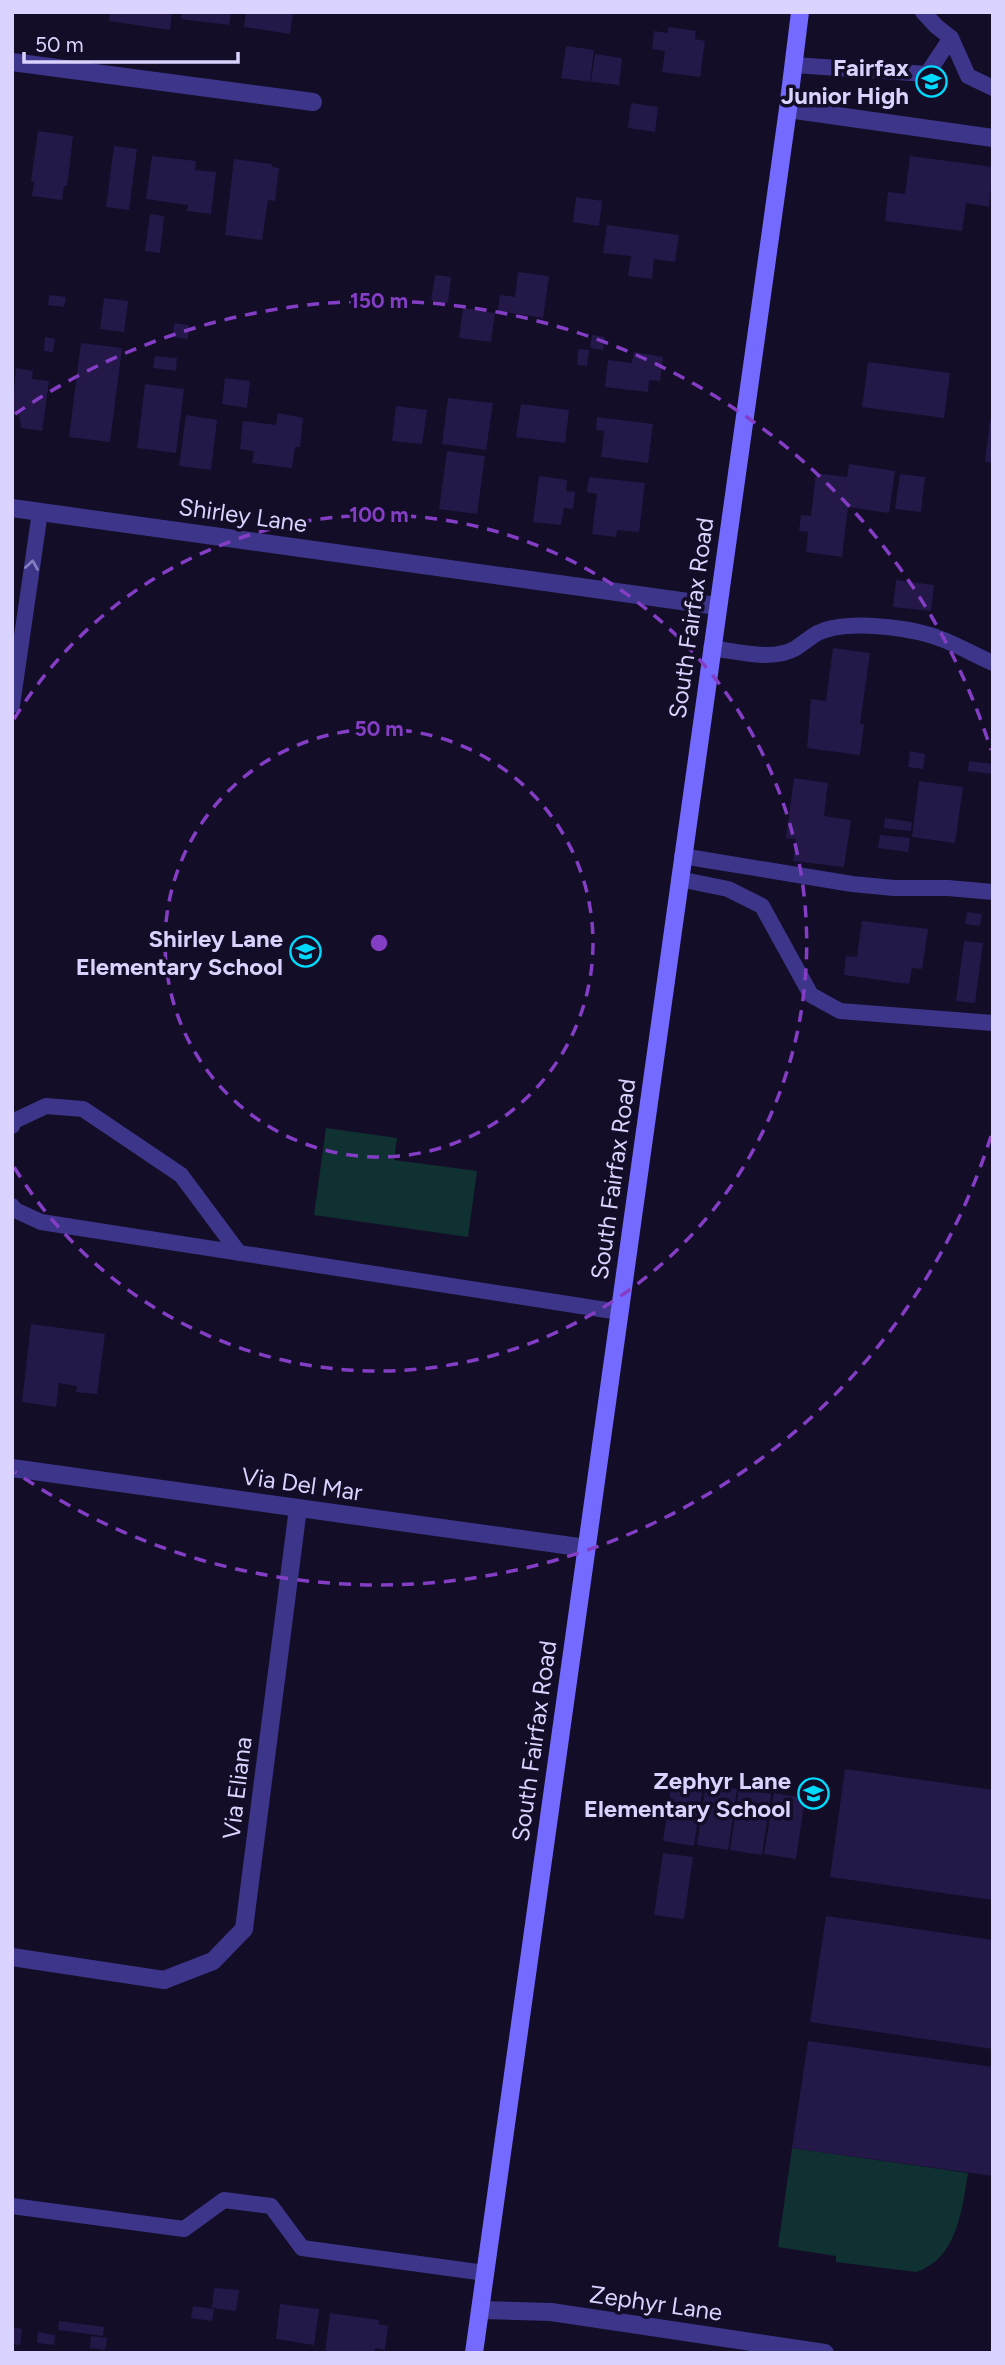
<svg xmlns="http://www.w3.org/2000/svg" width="1005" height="2365" font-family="Figtree,sans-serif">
  <rect width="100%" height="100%" fill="#130d27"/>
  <g fill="#103131">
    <path d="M 326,1128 L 397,1138 L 394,1160 L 477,1171 L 468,1237 L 314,1215 Z"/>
    <path d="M 792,2148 L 968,2173 C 962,2210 957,2259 916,2272 L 836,2262 L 836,2256 L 778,2247 Z"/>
  </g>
  <g fill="#241849">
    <path d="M 110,12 L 172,12 L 170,30 L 109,21 Z"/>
    <path d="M 182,12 L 231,12 L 229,25 L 181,19 Z"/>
    <path d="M 246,12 L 293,12 L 290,34 L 244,27 Z"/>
    <path d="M 668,27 L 696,31 L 695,39 L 705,41 L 700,77 L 662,72 L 665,51 L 652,49 L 654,31 L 668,33 Z"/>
    <path d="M 566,46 L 594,50 L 590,82 L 561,78 Z"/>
    <path d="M 595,54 L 622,58 L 619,85 L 591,82 Z"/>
    <path d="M 631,103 L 658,107 L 655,132 L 628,128 Z"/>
    <path d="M 38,131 L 73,136 L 67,186 L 64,186 L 62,200 L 32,196 L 34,182 L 31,181 Z"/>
    <path d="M 114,146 L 137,149 L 129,210 L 106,207 Z"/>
    <path d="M 152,156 L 196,161 L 195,170 L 216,172 L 211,214 L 187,211 L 188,205 L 146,199 Z"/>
    <path d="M 910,156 L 993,167 L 989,207 L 966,203 L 962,231 L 885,221 L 888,192 L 905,194 Z"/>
    <path d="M 234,159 L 272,164 L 272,167 L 279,168 L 275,201 L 268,200 L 262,240 L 225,235 Z"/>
    <path d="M 576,197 L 602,201 L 599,226 L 573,222 Z"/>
    <path d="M 150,214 L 164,216 L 160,253 L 145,251 Z"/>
    <path d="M 607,225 L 679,235 L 675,262 L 654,259 L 652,279 L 628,276 L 631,256 L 603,253 Z"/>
    <path d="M 518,272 L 549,276 L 543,318 L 498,311 L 500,295 L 515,297 Z"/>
    <path d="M 435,275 L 451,277 L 448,303 L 431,301 Z"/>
    <path d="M 49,295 L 66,297 L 64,307 L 48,305 Z"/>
    <path d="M 104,298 L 128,301 L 124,332 L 100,329 Z"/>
    <path d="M 463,308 L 495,313 L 491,342 L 459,338 Z"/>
    <path d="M 174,323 L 189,325 L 188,339 L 173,337 Z"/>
    <path d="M 592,335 L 605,337 L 603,350 L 590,348 Z"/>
    <path d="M 45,337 L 55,339 L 53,352 L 44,351 Z"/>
    <path d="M 81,343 L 122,348 L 110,442 L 69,437 Z"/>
    <path d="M 578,349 L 589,350 L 587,366 L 577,365 Z"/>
    <path d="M 634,352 L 663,357 L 660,381 L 649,380 L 648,392 L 605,387 L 608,360 L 632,363 Z"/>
    <path d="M 155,356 L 177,358 L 176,371 L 153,368 Z"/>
    <path d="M 868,362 L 950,373 L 944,418 L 862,407 Z"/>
    <path d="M 16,368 L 33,371 L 32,379 L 49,381 L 42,431 L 21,428 L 19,414 L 12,413 Z"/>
    <path d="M 225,378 L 250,381 L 247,408 L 222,404 Z"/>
    <path d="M 145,384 L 184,389 L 176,453 L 137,448 Z"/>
    <path d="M 448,398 L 493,403 L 486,450 L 442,444 Z"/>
    <path d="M 521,404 L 569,410 L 565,443 L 516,437 Z"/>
    <path d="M 396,406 L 427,410 L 422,444 L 392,441 Z"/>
    <path d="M 278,413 L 303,418 L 300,447 L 295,447 L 292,468 L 252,463 L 254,451 L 240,449 L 243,421 L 276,425 Z"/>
    <path d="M 186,415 L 217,420 L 211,470 L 179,466 Z"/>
    <path d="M 597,417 L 653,424 L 648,463 L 601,457 L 604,431 L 596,430 Z"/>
    <path d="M 990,420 L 993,421 L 993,463 L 985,462 Z"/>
    <path d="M 447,451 L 485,456 L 477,514 L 439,509 Z"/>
    <path d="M 849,464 L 895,471 L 889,513 L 848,507 L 842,557 L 806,552 L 808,532 L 799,531 L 801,515 L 811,516 L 816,473 L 847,477 Z"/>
    <path d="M 900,474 L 925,477 L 921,512 L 895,509 Z"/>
    <path d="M 539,476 L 567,480 L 566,491 L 575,492 L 573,509 L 564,508 L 561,525 L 533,522 Z"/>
    <path d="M 589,477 L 645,483 L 639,532 L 617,530 L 616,537 L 592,534 L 597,494 L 587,492 Z"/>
    <path d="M 896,580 L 934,585 L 931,611 L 893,607 Z"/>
    <path d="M 833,648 L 870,653 L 860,724 L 864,724 L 860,755 L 807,748 L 811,699 L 826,701 Z"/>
    <path d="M 910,751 L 925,754 L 923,769 L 908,767 Z"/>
    <path d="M 969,761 L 993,764 L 993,774 L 968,771 Z"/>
    <path d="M 794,778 L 828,783 L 824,816 L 851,820 L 844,867 L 793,861 L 796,839 L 786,838 Z"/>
    <path d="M 919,781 L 963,787 L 955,843 L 912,837 Z"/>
    <path d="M 885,818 L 912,822 L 911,831 L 884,828 Z"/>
    <path d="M 880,835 L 910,838 L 908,852 L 878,848 Z"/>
    <path d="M 967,912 L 982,914 L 980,926 L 965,924 Z"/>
    <path d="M 862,921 L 928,929 L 922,969 L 912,968 L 909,984 L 844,975 L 846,956 L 857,957 Z"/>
    <path d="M 964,941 L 983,943 L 975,1003 L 956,1001 Z"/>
    <path d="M 31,1324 L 105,1334 L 97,1394 L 76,1392 L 77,1386 L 59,1383 L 56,1407 L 22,1402 Z"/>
    <path d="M 845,1769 L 993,1790 L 993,1900 L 830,1877 Z"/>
    <path d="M 672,1780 L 703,1785 L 694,1846 L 663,1841 Z"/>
    <path d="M 706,1784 L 737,1789 L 728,1850 L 697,1845 Z"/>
    <path d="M 739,1789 L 771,1794 L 762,1855 L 730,1850 Z"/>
    <path d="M 774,1793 L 805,1798 L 796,1859 L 764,1854 Z"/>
    <path d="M 663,1853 L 693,1857 L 684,1919 L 654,1915 Z"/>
    <path d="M 826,1916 L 993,1940 L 993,2049 L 810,2022 Z"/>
    <path d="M 808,2041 L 993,2067 L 993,2176 L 792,2148 Z"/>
    <path d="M 214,2288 L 239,2290 L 236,2311 L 212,2308 Z"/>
    <path d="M 280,2304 L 319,2309 L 314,2345 L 276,2339 Z"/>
    <path d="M 193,2306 L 214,2309 L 212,2321 L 191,2318 Z"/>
    <path d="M 330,2313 L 379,2320 L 378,2324 L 388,2326 L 385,2350 L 375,2348 L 375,2353 L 325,2353 Z"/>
    <path d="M 59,2321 L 104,2327 L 103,2336 L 58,2330 Z"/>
    <path d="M 12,2327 L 22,2329 L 20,2345 L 12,2344 Z"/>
    <path d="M 38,2332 L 55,2335 L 54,2345 L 37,2343 Z"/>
    <path d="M 91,2336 L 107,2338 L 105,2350 L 90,2348 Z"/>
  </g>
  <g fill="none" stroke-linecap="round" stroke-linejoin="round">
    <g stroke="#3c3589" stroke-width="16">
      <path d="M 923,12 L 936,26 L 951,38"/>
      <path d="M 794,65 L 927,74 L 951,38 L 968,76 L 993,88"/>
      <path d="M 711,648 C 736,651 773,662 796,648 C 810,639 815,631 833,628 C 863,622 916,628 944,640 C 961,647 977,656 993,663"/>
      <path d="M 12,705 L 40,512"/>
      <path d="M 682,856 L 852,884 L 894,888 L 948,888 L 993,892"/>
      <path d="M 679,879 L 728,889 L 762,906 L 811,995 L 840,1011 L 993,1023"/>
      <path d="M 12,1126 L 14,1121 L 46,1106 L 83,1109 L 181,1175 L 239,1253"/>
      <path d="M 12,1206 L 15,1210 L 41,1222 L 619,1312"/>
      <path d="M 12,2206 L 184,2229 L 224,2200 L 271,2206 L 302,2248 L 485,2273"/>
    </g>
    <g stroke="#3c3589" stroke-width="18">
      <path d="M 12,62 L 313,102"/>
      <path d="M 788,109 L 993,138"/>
      <path d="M 12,508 L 717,606"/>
      <path d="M 12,1468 L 586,1548"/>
      <path d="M 12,1957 L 164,1980 L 213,1961 L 244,1929 L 298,1508"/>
      <path d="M 480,2310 L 551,2312 L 825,2353"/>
    </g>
    <path stroke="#746aff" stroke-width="18" d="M 474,2353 L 788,109 L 800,12"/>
  </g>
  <defs><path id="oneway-chevron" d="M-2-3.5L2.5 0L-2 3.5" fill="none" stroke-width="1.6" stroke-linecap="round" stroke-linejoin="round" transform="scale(1.75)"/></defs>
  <use stroke="#837cbe" href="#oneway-chevron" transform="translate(32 565) rotate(-81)"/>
  <g fill="none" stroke="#843dc5" stroke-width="3.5" stroke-dasharray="12 9">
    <circle cx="379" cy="943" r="214"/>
    <path d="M14 719A428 428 0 1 1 14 1167"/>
    <path d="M991 1136A642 642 0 0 1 15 1472M15 414A642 642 0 0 1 991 750"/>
  </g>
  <defs>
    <symbol id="school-ring" viewBox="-11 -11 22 22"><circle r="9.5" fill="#130d27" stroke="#00dafe" stroke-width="1.5"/><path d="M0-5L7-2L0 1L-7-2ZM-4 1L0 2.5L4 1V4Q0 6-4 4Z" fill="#00dafe"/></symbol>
  </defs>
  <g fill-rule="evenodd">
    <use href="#school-ring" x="914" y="64" width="35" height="35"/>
    <use href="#school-ring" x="288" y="934" width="35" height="35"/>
    <use href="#school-ring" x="796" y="1776" width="35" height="35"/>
  </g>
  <g text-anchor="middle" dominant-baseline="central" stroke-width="7" stroke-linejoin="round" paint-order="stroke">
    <g font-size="24" font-weight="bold" fill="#dad3ff" stroke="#130d27" text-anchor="end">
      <text x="909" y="67">Fairfax<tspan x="909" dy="28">Junior High</tspan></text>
      <text x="283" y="938">Shirley Lane<tspan x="283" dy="28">Elementary School</tspan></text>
      <text x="791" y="1780">Zephyr Lane<tspan x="791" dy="28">Elementary School</tspan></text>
    </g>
    <g font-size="24" fill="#dad3ff" stroke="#130d27">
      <text transform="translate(243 515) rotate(8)">Shirley Lane</text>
      <text transform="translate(691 618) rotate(-82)">South Fairfax Road</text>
      <text transform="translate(613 1179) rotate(-82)">South Fairfax Road</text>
      <text transform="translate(302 1484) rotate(8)">Via Del Mar</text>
      <text transform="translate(534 1741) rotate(-82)">South Fairfax Road</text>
      <text transform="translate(237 1788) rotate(-83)">Via Eliana</text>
      <text transform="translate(656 2303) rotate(8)">Zephyr Lane</text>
    </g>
  </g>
  <circle cx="379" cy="943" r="10" fill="#843dc5" stroke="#130d27" stroke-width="3.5"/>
  <g font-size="21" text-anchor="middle" font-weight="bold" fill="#843dc5" stroke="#130d27" stroke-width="7" stroke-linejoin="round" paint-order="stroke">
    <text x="379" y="308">150 m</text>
    <text x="379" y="522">100 m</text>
    <text x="379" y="736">50 m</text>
  </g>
  <rect width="1005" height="2365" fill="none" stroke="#dad3ff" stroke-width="28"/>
  <path d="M24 52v10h214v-10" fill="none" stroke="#dad3ff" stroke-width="3.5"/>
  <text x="35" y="52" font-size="21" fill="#dad3ff" stroke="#130d27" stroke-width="5" paint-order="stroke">50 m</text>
</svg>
